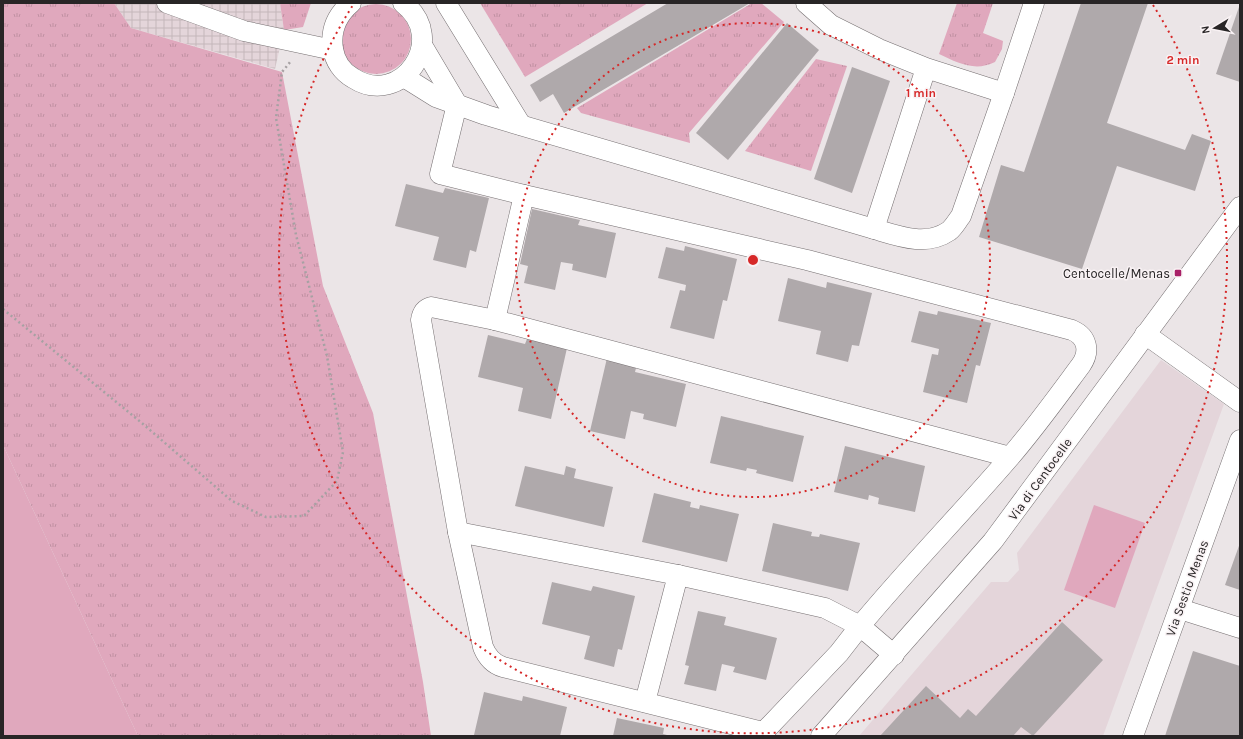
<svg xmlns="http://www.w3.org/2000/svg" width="1243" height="739" font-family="Karla,sans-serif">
  <defs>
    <pattern id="industrial-grid" width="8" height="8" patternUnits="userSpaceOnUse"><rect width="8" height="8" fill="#e4d5da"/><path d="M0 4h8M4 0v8" fill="none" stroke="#c4b7bb"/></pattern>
    <pattern id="grass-tufts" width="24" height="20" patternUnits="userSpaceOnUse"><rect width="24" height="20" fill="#e0a8bd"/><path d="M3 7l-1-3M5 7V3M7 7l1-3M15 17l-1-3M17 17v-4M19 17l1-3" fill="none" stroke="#c090a2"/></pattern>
  </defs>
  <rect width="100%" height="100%" fill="#ebe5e7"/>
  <path fill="#e4d5da" d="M 1161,360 L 1224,404 L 1103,736 L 859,736 L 991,582 L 1008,582 L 1019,570 L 1017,553 Z"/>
  <path fill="url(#industrial-grid)" d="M 114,3 L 280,3 L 284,30 L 275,69 L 131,28 Z"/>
  <g fill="url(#grass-tufts)">
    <path d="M 3,3 L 114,3 L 131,28 L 282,72 L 323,286 L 373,413 L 423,682 L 431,736 L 138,736 L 3,445 Z"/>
    <path d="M 280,3 L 311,3 L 303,27 L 284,30 Z"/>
    <path d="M 480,3 L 648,3 L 525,77 Z"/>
    <path d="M 752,3 L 761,3 L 784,22 L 689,133 L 690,143 L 581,113 L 577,108 Z"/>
    <path d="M 957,3 L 993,3 L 983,33 L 1003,41 L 1002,49 L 995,62 C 975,72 958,63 939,54 Z"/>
    <circle cx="376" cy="39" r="35"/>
    <path d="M 816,59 L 847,66 L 811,171 L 745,151 Z"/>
  </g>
  <g fill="#e0a8bd">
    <path d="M 3,445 L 138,736 L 3,736 Z"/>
    <path d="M 1094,505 L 1145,523 L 1115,608 L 1064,590 Z"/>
  </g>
  <g fill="#afa9ab">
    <path d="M 668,3 L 750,3 L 564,113 L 553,94 L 540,102 L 530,85 Z"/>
    <path d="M 1081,3 L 1148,3 L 1107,123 L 1185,150 L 1192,134 L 1211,141 L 1195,191 L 1117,166 L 1082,269 L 979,237 L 1001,165 L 1024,172 Z"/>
    <path d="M 1240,4 L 1240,82 L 1216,74 Z"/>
    <path d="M 787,23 L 819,50 L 728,160 L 696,133 Z"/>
    <path d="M 852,67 L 890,81 L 852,193 L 814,179 Z"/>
    <path d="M 406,184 L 443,193 L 445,188 L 489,198 L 476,252 L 470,250 L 466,268 L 433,260 L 439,237 L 395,226 Z"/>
    <path d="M 532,209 L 580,220 L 578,225 L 616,233 L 606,278 L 572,270 L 573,264 L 561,262 L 555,290 L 524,283 L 528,266 L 520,264 Z"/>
    <path d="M 685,246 L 737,259 L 727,301 L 723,300 L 714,339 L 670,328 L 680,290 L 685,291 L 686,285 L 658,278 L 666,247 L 684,251 Z"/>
    <path d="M 788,278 L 826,288 L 827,282 L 872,293 L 859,346 L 852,345 L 848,362 L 816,354 L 821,331 L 778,321 Z"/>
    <path d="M 919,311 L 937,315 L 938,311 L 991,323 L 980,366 L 976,365 L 967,403 L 923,392 L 932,354 L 938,355 L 939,349 L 911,342 Z"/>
    <path d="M 488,335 L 525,344 L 527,339 L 567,348 L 551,419 L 518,411 L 523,388 L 478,377 Z"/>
    <path d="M 607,358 L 637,364 L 635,372 L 686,384 L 676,427 L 643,419 L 644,414 L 631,411 L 625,439 L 590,431 Z"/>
    <path d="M 721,416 L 804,436 L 793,482 L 756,473 L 757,470 L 747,468 L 746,471 L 710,463 Z"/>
    <path d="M 845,446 L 925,466 L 915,512 L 878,504 L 879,498 L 869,495 L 868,500 L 834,492 Z"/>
    <path d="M 525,466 L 564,475 L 566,466 L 576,469 L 574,478 L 613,487 L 604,527 L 515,506 Z"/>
    <path d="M 654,493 L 691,502 L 690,507 L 699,509 L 700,505 L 739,514 L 727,562 L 642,542 Z"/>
    <path d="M 773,523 L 812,532 L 811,536 L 819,537 L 820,534 L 860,543 L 848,591 L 762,571 Z"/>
    <path d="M 1240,543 L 1240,590 L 1225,585 Z"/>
    <path d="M 552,582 L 591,591 L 593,586 L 635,596 L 622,650 L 618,649 L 614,667 L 584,659 L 590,636 L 542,624 Z"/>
    <path d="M 698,611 L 726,617 L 724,625 L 777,638 L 766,680 L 733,672 L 735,667 L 722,664 L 716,691 L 684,684 L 689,666 L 685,665 Z"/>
    <path d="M 1062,622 L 1103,660 L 1033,736 L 1021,727 L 1013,736 L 880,736 L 926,686 L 960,718 L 968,709 L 976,716 Z"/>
    <path d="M 1193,651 L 1240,666 L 1240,736 L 1165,736 Z"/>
    <path d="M 484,692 L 522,701 L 523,696 L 567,707 L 560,736 L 474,735 Z"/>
    <path d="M 617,718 L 664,728 L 663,734 L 671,736 L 613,736 Z"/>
  </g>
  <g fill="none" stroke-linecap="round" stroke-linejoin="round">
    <defs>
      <g id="minor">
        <path d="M 167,3 L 244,31 L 333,50"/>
        <path d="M 351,3 C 337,15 330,30 333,49 C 335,61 342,72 353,78 C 401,109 450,39 403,3"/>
        <path d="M 446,3 L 521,125"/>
        <path d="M 806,3 L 831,25 L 879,49 L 926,68 L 1004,93 L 961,216 C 957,221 954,227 949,231 C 926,247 898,236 874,229 L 926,68"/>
        <path d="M 422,45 L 457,104 L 440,174 L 524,195"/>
        <path d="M 404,77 L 436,97 L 486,115 L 874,229"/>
        <path d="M 1004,93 L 1034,3"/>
        <path d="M 495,320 L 431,307 C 424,309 422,313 421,320 L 458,532 L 483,647 C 487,657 493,664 503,667 L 763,732"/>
        <path d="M 1145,334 L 1240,402"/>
        <path d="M 458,532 L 678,575 L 825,608 L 860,626 C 908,568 961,514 1010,457 C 1035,428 1058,396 1081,365 C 1090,352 1088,337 1072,330 L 807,260 L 524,195 L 495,320 L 1010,457"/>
        <path d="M 1180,609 L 1240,628"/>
        <path d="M 645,702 L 678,575"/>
        <path d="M 760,736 L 839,653 L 860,626 L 894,655"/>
        <path d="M 821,736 L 993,541 L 1240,207"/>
        <path d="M 1133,736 L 1240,440"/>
      </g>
    </defs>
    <use href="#minor" stroke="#756f71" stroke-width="21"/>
    <path stroke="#a6a1a3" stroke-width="2.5" stroke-dasharray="2 3" stroke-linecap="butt" d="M 3,309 L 143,424 L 232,501 L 266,517 L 304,516 L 337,481 L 343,452 L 327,356 L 296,235 L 276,118 L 282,72 L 291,61"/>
    <use href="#minor" stroke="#fff" stroke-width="20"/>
  </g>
  <g fill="none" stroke="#d62828" stroke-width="2" stroke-dasharray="2 4">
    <circle cx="753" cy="260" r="237"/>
    <path d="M1153 5A474 474 0 1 1 353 5"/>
  </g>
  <rect fill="#a82067" stroke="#f9f2f4" stroke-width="1.5" x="1174" y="269" width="8" height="8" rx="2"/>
  <g text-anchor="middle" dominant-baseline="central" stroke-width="3" stroke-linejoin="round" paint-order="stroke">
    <g font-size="13" fill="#282526" stroke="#f9f2f4" text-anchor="end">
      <text x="1170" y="273">Centocelle/Menas</text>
    </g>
    <g font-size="13" fill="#282526" stroke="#f9f2f4">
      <text transform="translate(1040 479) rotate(-54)">Via di Centocelle</text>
      <text transform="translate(1187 588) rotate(-70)">Via Sestio Menas</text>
    </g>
  </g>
  <circle cx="753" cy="260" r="6" fill="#d62828" stroke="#f9f2f4" stroke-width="2"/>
  <g font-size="12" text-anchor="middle" font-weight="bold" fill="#d62828" stroke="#f9f2f4" stroke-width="3" stroke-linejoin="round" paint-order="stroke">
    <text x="1183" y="64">2 min</text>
    <text x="921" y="97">1 min</text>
  </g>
  <rect width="1243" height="739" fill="none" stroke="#282526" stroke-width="8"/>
  <g transform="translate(1215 28) rotate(260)" stroke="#f9f2f4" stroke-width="3" paint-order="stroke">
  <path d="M0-3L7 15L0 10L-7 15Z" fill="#282526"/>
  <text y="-6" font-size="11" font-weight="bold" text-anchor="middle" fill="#282526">N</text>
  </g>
</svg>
